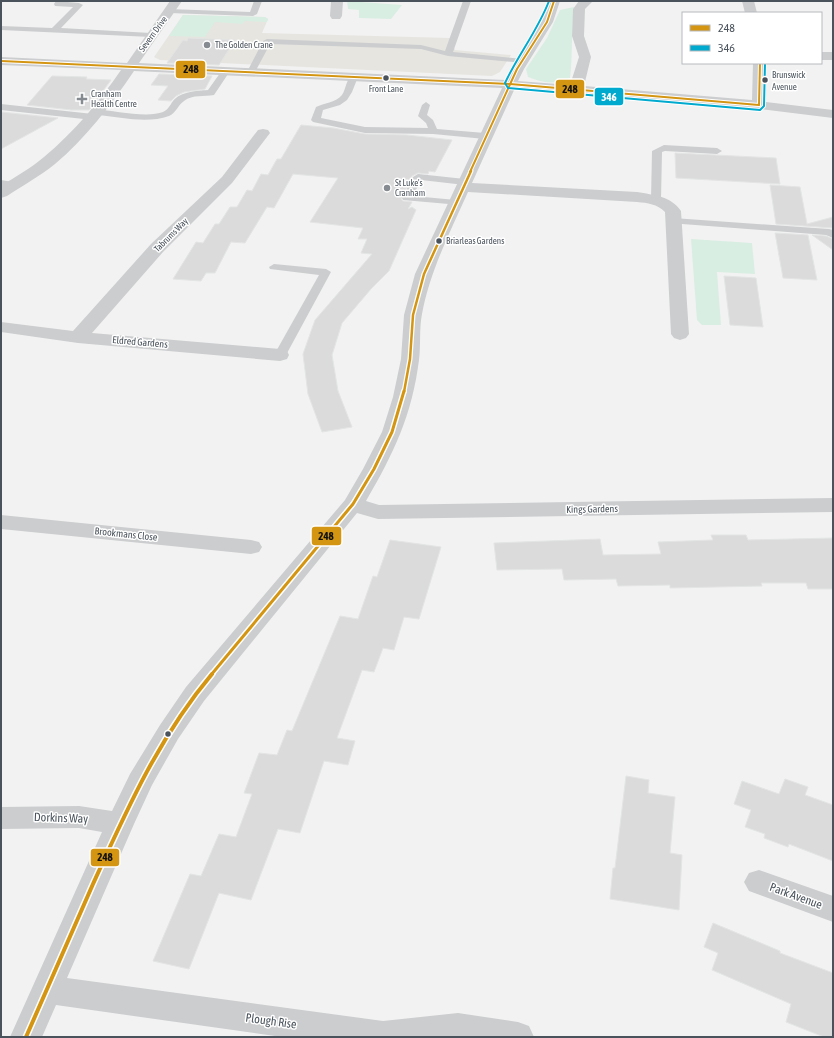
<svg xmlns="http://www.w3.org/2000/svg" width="834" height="1038" font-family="'Asap Condensed',sans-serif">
  <rect width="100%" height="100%" fill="#f2f2f2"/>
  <path fill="#e6e5e0" d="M 183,15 L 265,17 L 268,19 L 262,33 L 450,38 L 455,50 L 511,55 L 500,72 L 492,76 L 160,60 L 154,57 Z"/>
  <g fill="#d9eee2">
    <path d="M 347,1 L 402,5 L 391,19 L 359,18 L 359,10 L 348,9 Z"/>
    <path d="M 574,7 C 571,31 573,55 570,78 C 553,85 544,83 528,77 L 526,69 L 547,38 L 560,10 Z"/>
    <path d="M 183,15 L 265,17 L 268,19 L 267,22 L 245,21 L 242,24 L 215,22 L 205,37 L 169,36 Z"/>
    <path d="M 691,239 L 752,243 L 755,274 L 717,272 L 721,325 L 702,325 L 697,320 Z"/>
  </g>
  <g fill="#dbdbdc" stroke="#e3e4e4">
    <path d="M 188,38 L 235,40 L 219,65 L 167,63 L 183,40 L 187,41 Z"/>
    <path d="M 159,74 L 212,76 L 205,89 L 184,92 L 176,96 L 171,101 L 158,100 L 168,86 L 151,85 Z"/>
    <path d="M 52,76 L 87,77 L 86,79 L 111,80 L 89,110 L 72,110 L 27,105 Z"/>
    <path d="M 1,112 L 58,118 L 1,149 Z"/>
    <path d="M 301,125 L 333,128 L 365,134 L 407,135 L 452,140 L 435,172 L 429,171 L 428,174 L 418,173 L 412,176 L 401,199 L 403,201 L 412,202 L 408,209 L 412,207 L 416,210 L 389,271 L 371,289 L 342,323 L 332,355 L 338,391 L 352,427 L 322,432 L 308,394 L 303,354 L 315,320 L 372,254 L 361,253 L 367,239 L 358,239 L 363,228 L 310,222 L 338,178 L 293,174 L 274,208 L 267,207 L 245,243 L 231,242 L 215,273 L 206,273 L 201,281 L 173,279 L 196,242 L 203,243 L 215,224 L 219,224 L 230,207 L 237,207 L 247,190 L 252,191 L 261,174 L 268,175 L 277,159 L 281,159 Z"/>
    <path d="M 675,153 L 776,158 L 780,184 L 676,178 Z"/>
    <path d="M 770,185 L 800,187 L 807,224 L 833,217 L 833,228 L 776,224 Z"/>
    <path d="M 775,233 L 808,235 L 817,280 L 783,278 Z"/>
    <path d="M 812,235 L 826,236 L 833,239 L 833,250 Z"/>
    <path d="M 724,276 L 756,278 L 763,327 L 730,325 Z"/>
    <path d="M 711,535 L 746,535 L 748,540 L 833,538 L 833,589 L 808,589 L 806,583 L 761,583 L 762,586 L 670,588 L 670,585 L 618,586 L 616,579 L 564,580 L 562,569 L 497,570 L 494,543 L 600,539 L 603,555 L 661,554 L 658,542 L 713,540 Z"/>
    <path d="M 390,540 L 441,547 L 419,619 L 404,617 L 394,650 L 383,648 L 374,672 L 362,670 L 337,738 L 355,741 L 348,765 L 324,761 L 300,833 L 278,829 L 251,900 L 219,893 L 189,969 L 153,961 L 190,874 L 201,876 L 219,834 L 236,837 L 252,794 L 244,793 L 259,753 L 277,755 L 287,730 L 292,731 L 340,616 L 358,619 L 373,576 L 377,577 Z"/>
    <path d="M 626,776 L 649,780 L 648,793 L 675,797 L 670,853 L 682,855 L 679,910 L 610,899 L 613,868 L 615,868 Z"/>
    <path d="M 785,779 L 808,787 L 805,795 L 833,805 L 833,861 L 789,844 L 788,847 L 764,838 L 765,834 L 745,827 L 751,810 L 734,804 L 742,781 L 779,794 Z"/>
    <path d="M 713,923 L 780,951 L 780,953 L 833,973 L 833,1037 L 824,1037 L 786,1022 L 791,1004 L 712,970 L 718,953 L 704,947 Z"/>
  </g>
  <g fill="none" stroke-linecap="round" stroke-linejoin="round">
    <g fill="#cccdcf" fill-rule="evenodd">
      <path d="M 56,1 L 79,3 L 83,5 L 61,28 L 151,33 L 155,35 L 151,37 L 1,30 L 1,26 L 52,28 L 73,7 L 55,6 L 54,4 Z"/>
      <path d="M 254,1 L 262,1 L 257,14 L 253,16 L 169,13 L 165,11 L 169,9 L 250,12 Z"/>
      <path d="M 463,1 L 471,1 L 453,52 L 522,59 L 525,59 L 526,61 L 525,63 L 448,56 L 421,49 L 270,44 L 254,74 L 251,75 L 247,72 L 263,41 L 267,39 L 421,45 L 445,51 Z"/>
      <path d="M 226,68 L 230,71 L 214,95 C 204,97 193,94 184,101 C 178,105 176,113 169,116 C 147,124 120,117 97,115 L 93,112 L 97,109 C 113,111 148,118 163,112 C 168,110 170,105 173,101 C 181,91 197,91 208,90 L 223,69 Z"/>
      <path d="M 354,74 L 358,77 L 352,92 L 347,100 L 340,105 L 323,110 L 321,118 L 365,127 L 428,128 L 426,123 L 418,116 L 422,105 L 426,102 L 430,105 L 427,115 L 433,120 L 437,129 L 485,133 L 490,136 L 485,139 L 433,134 L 365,133 L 313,122 L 311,120 L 316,107 C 324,103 335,103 342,95 C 346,90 346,77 354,74 Z"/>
      <path d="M 1,104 L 93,114 L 97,117 L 93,120 L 1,110 Z"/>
      <path d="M 664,145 L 717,148 L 722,151 L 717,154 L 665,151 L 662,152 L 661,199 L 656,202 L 651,199 L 652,151 Z"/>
      <path d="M 418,174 L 465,179 L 470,182 L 465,185 L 421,180 L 413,196 L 456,200 L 460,201 L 461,203 L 460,205 L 403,200 L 402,198 L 413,177 Z"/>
      <path d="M 1,180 L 18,183 L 20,185 L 15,188 L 1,186 Z"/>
      <path d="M 673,218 L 829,229 L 833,230 L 833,238 L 826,235 L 669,223 L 668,221 Z"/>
      <path d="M 274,264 L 326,269 L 331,272 L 286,355 L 284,358 L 276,358 L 274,355 L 319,275 L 270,269 L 269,267 Z"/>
    </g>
    <g fill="#cccdcf" fill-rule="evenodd">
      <path d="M 170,1 L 182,1 L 139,63 L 505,80 L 510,69 L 541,22 L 548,1 L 560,1 L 553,22 L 524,69 L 518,81 L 570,85 L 579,57 L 572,36 L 573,9 L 579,1 L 593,1 L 585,9 L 584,36 L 591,57 L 584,86 L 752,100 L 753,63 L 767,63 L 766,102 L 833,110 L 833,118 L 759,109 L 515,88 L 472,183 L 637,192 C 654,195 671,196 681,211 L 689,334 L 686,338 L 680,340 L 674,338 L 671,334 L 665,212 C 657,204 648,203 637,202 L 468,192 C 450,232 430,271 422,314 C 419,329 421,345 419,360 C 412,415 394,453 366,501 L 379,505 L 833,498 L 833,512 L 378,519 L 357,513 L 204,701 L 178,739 L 152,785 L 134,824 L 67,978 L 383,1021 L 458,1013 L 518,1022 L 529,1026 L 534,1037 L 282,1037 L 56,1005 L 42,1037 L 10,1037 L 102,832 L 79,828 L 1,829 L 1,807 L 79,806 L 112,811 L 130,774 L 160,725 L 186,687 L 345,500 L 363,469 L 382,432 L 393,397 L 401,359 L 404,315 L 415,274 L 502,88 L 134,71 C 111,105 86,138 55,164 C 40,176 22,186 7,196 L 1,198 L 1,186 C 15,177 31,168 44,157 C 74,132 99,102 121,70 L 1,65 L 1,57 L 127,63 Z"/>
      <path d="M 331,1 L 343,1 L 342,16 L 340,19 L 332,19 L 330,16 Z"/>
      <path d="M 742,1 L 754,1 L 757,13 L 745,13 Z"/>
      <rect x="821" y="52" width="12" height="8"/>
      <path d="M 263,129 L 268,130 L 270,133 L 232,183 L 163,252 L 92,333 L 280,349 L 287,351 L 289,355 L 287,359 L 280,361 L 78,343 L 1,332 L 1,322 L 73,331 L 151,244 L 222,177 L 258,130 Z"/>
      <path d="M 1,515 L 251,540 L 259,542 L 262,547 L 259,552 L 251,554 L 1,529 Z"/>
      <path d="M 759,870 L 833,896 L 833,922 L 749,891 L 744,882 L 749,873 Z"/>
    </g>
    <defs>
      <g id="bus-1-far3">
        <path d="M 1,61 L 510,84 L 759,105"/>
        <path d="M 759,105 L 760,63"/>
        <path d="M 470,172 L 517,69 L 547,22 L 554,1"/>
      </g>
      <path id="bus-1-far2" d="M 404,392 L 410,359 L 413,315 L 424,274 L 471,171"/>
      <path id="bus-1-far1" d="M 211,675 L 353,504 L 374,469 L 392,432 L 404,391"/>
      <path id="bus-1" d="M 26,1037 C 48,986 71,935 93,884 C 127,809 159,737 212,674"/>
      <path id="bus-2" d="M 549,1 C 538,30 518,55 505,83 L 508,88 L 760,110 L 764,106 L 765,63"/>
    </defs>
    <use href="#bus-1-far3" stroke="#fff" stroke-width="4"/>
    <use href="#bus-1-far2" stroke="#fff" stroke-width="5"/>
    <use href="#bus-1-far1" stroke="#fff" stroke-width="6"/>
    <use href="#bus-1" stroke="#fff" stroke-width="7"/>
    <use href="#bus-2" stroke="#fff" stroke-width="4"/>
    <use href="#bus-1-far3" stroke="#d49512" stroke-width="2"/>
    <use href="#bus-1-far2" stroke="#d49512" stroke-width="2.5"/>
    <use href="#bus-1-far1" stroke="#d49512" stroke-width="3"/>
    <use href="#bus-1" stroke="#d49512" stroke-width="4"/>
    <use href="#bus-2" stroke="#00a9ce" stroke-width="2"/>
  </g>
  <g fill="#858b90" stroke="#fff" stroke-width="1.5">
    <circle cx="207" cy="45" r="4"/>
    <path d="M80 93h4v4h4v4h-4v4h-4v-4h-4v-4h4z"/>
    <circle cx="387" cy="188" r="4"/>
  </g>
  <g fill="#4a535c" stroke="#fff" stroke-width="1.5">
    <circle cx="386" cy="78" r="3.5"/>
    <circle cx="765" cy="80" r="3.5"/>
    <circle cx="439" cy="241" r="3.5"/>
    <circle cx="168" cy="734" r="3.5"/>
  </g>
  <g text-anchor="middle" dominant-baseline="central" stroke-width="3" stroke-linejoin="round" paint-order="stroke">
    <g font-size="9" fill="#4a535c" stroke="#fff">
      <text transform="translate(153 34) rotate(-54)">Severn Drive</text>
      <text transform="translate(171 235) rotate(-45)">Tabrums Way</text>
    </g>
    <g font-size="9" fill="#4a535c" stroke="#fff" text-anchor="start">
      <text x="215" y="45">The Golden Crane</text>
      <text x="91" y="94">Cranham<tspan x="91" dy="10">Health Centre</tspan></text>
      <text x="395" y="183">St Luke's<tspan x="395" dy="10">Cranham</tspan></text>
    </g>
    <g font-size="9" fill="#4a535c" stroke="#fff" text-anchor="start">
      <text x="772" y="75">Brunswick<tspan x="772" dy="12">Avenue</tspan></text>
      <text x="386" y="89" text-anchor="middle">Front Lane</text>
      <text x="446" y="241">Briarleas Gardens</text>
    </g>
    <g font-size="10" fill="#4a535c" stroke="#fff">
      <text transform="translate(140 342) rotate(5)">Eldred Gardens</text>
      <text transform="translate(592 509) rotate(-1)">Kings Gardens</text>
      <text transform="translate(126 534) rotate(6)">Brookmans Close</text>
    </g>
    <g font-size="12" fill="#4a535c" stroke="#fff">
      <text transform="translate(61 818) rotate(2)">Dorkins Way</text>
      <text transform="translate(796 896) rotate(20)">Park Avenue</text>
      <text transform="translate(271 1021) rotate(8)">Plough Rise</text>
    </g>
  </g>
  <g stroke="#fff" stroke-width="1.5">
    <rect x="175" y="60" width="31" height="19" rx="4" fill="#d49512"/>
    <rect x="555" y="79" width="30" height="20" rx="4" fill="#d49512"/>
    <rect x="594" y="87" width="30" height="19" rx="4" fill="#00a9ce"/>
    <rect x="311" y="526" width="31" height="20" rx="4" fill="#d49512"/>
    <rect x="90" y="848" width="30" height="19" rx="4" fill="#d49512"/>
  </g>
  <g font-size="11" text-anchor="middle" font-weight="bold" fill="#fff">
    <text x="609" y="101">346</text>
  </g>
  <g font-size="11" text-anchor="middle" font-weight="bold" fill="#111">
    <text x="191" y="73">248</text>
    <text x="570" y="93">248</text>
    <text x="326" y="540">248</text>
    <text x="105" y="861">248</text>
  </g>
  <rect width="834" height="1038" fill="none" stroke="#4a535c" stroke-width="4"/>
  <rect x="682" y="12" width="140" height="52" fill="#ffffff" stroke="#b7babe"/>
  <rect x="690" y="25" width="20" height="6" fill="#d49512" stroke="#b7babe"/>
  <text x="718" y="32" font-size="12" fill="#4a535c">248</text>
  <rect x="690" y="45" width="20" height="6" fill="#00a9ce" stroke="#b7babe"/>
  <text x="718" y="52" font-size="12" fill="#4a535c">346</text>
</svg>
